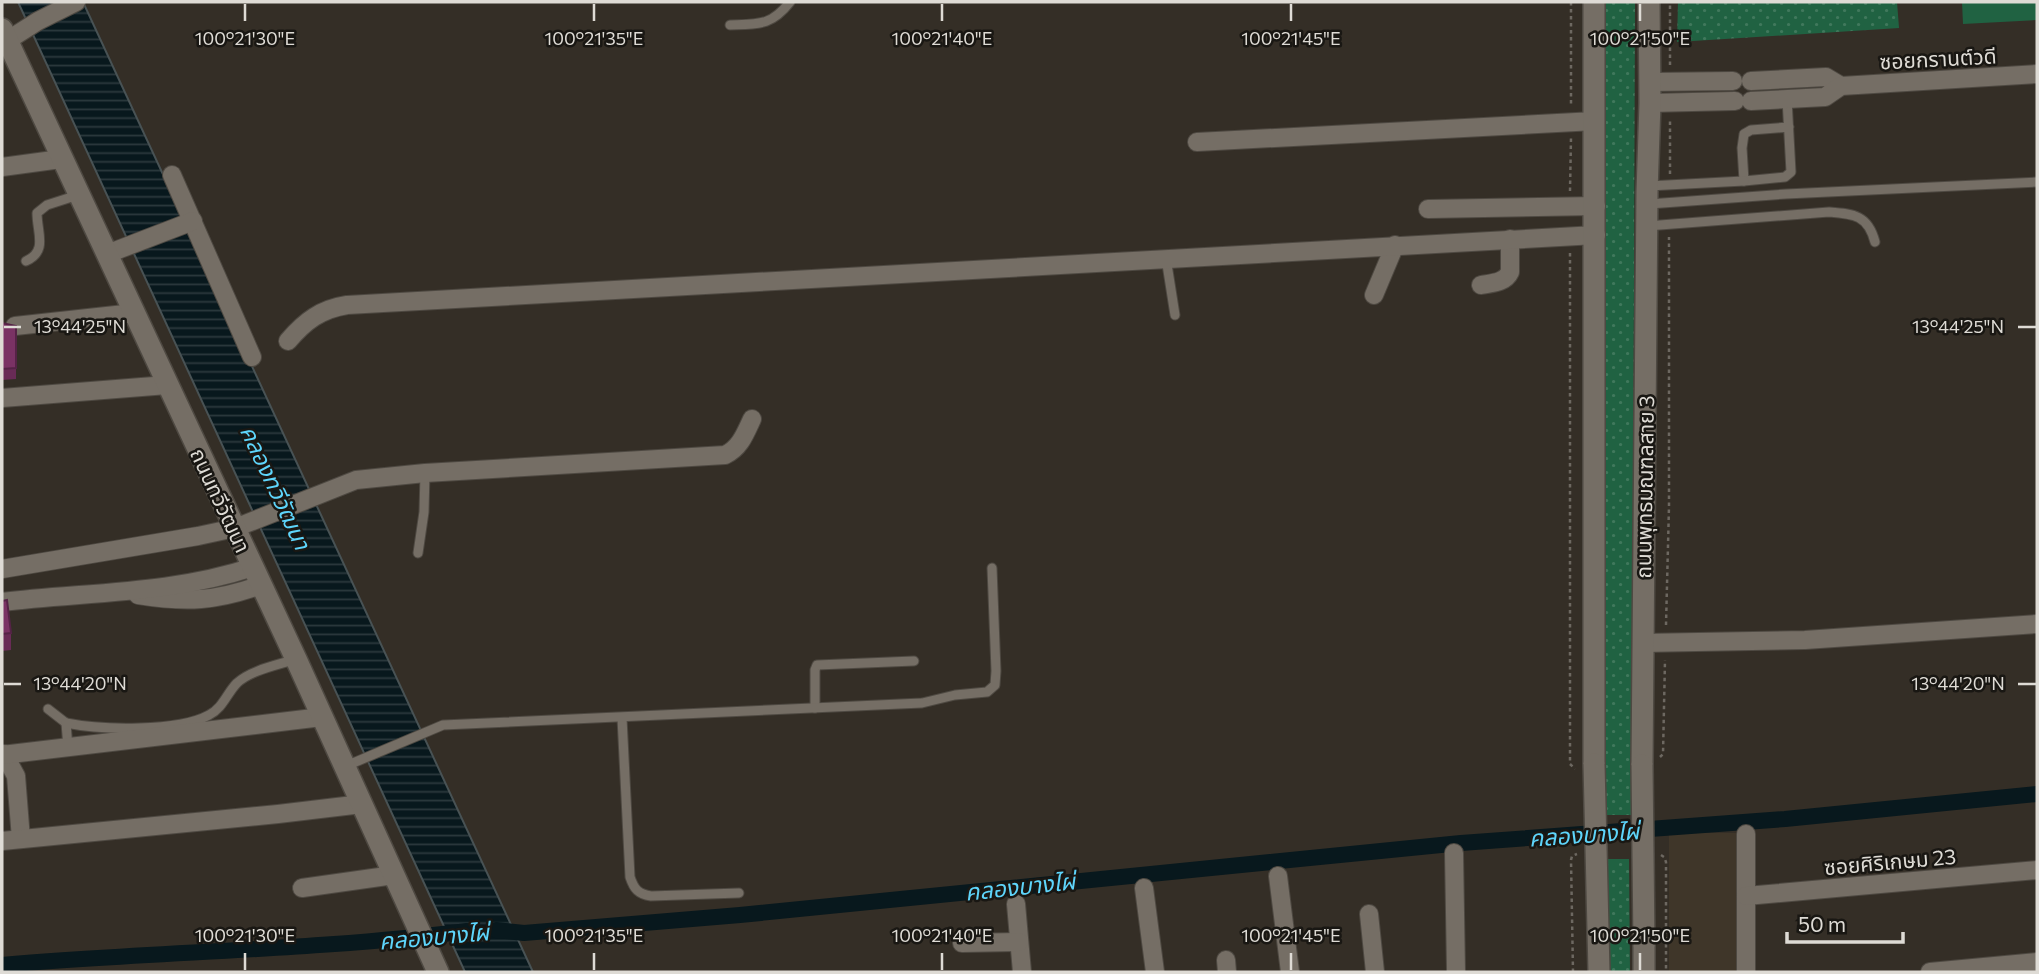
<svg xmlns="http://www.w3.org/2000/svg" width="2039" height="974" font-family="Commissioner,'Noto Sans Thai',sans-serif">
  <defs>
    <pattern id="grass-dots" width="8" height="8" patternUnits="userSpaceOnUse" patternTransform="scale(1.75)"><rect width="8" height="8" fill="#206242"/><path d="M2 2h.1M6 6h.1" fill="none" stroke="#40785c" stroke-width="1.8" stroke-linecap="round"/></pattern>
    <pattern id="water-rules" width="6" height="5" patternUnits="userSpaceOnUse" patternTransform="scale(1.75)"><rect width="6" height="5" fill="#08181d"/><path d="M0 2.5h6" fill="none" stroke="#2c393d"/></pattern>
  </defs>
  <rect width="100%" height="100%" fill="#342e26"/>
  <rect fill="#3f3629" x="1669" y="833" width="85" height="139"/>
  <g fill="url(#grass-dots)">
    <path d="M 1602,2 L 1635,2 L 1632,815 L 1602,815 Z"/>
    <path d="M 1678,2 L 1897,2 L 1899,28 L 1677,42 Z"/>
    <path d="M 1604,859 L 1629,859 L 1630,972 L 1606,972 Z"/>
  </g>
  <path fill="#206242" d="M 1962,2 L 2037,2 L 2037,20 L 1963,24 Z"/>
  <path fill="url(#water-rules)" stroke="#485254" stroke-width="2" d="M 18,2 L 83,2 L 533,972 L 465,972 Z"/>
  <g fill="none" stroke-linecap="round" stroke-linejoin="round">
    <g stroke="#08181d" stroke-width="16">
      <path d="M 496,930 L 524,933 L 740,915 L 1461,843 L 1785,819 L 2037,794"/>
      <path d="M 2,965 C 157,951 313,951 467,931"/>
    </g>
    <defs>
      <g id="lane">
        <path d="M 730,25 C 759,24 771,26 790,2"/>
        <path d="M 1787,99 L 1791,172 L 1785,177 L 1744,181 L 1742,148 L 1744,134 L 1751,130 L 1789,127"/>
        <path d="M 1648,186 L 1744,181"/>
        <path d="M 1649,204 L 1786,194 L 2037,182"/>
        <path d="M 1647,226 L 1829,212 C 1854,214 1868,215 1875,242"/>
        <path d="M 1166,258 L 1175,315"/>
        <path d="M 26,261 C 48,251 37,233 37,213 L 47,205 L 78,195"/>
        <path d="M 418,553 L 424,512 L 425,473"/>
        <path d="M 815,708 L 815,670 L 817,665 L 914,661"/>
        <path d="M 48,709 L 66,723"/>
        <path d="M 622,718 L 630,877 C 634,889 638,894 651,896 L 739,893"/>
        <path d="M 68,748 L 66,723 C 101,730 178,732 209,715 C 223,708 227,693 237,683 C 251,670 278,665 296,659"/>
        <path d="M 346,766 L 443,725 L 922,703 L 955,695 L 987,692 L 995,685 L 996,671 L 992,568"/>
      </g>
      <g id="street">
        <path d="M 2,44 L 38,21 L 76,2"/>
        <path d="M 1751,81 L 1826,77 L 1841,86"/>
        <path d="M 1650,82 L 1733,81"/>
        <path d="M 1751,101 L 1825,97 L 1841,86 L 2037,74"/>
        <path d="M 1650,103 L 1735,101"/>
        <path d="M 1197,142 L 1595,121"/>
        <path d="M 2,167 L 61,159"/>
        <path d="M 172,175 L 252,357"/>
        <path d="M 1428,209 L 1596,206"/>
        <path d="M 107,254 L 193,221"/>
        <path d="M 1481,285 C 1491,283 1505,283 1510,272 L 1510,239"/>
        <path d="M 1374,295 L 1395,245"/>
        <path d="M 15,326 L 134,313"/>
        <path d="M 288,341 C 305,321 321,309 347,305 L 1596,235"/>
        <path d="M 2,398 L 167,385"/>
        <path d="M 2,569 L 198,536 L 235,528 L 356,480 L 425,473 L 725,455 C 740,448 745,434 752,419"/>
        <path d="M 138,595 C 187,603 216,601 261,585"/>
        <path d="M 2,602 C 86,592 172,594 253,567"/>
        <path d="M 1642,643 L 1805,640 L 2037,624"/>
        <path d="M 4,754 L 16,776 L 21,839"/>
        <path d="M 2,755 L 322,717"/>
        <path d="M 1746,834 L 1746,972"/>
        <path d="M 2,841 L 278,814 L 362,804"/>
        <path d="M 1454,853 L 1456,972"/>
        <path d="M 1278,876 L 1290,972"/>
        <path d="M 302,888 L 394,875"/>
        <path d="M 1144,888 L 1155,972"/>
        <path d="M 1746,896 L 2037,870"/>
        <path d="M 1016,904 L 1022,972"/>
        <path d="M 1369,914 L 1375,972"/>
        <path d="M 962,943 L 1019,942"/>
        <path d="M 1226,960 L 1227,972"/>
        <path d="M 1930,972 L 2037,962"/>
      </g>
      <g id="secondary">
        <path d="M 2,29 L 296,659 L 438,972"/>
        <path d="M 1594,764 L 1594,2"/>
        <path d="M 1642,765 L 1647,192 L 1650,103 L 1649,2"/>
        <path d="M 1644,945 L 1644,972"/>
      </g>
    </defs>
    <use href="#lane" stroke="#4e4942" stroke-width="11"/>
    <use href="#street" stroke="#4e4942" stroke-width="20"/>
    <use href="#secondary" stroke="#4e4942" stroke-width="24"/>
    <g stroke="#6d6861" stroke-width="2.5" stroke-dasharray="3.5 3.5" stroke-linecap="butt">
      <path d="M 1571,2 L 1571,107"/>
      <path d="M 1670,65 L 1670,2"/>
      <path d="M 1670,174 L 1670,118"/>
      <path d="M 1570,191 L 1571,138"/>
      <path d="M 1570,253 L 1570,764 L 1575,769"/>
      <path d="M 1666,625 L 1669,506 L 1669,237"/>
      <path d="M 1660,757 L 1663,754 L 1665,660"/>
      <path d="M 1661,855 L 1664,857 L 1666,862 L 1666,972"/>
      <path d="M 1573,972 L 1571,860 L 1572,856 L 1577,854"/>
    </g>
    <use href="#lane" stroke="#756e65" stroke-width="9"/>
    <use href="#street" stroke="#756e65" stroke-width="18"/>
    <use href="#secondary" stroke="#756e65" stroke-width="21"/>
    <defs>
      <g id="secondary-bridge">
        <path d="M 1594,764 L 1599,972"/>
        <path d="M 1642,765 L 1644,945"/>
      </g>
    </defs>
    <use href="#secondary-bridge" stroke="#4e4942" stroke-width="24" stroke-linecap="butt"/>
    <use href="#secondary-bridge" stroke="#756e65" stroke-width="21"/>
  </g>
  <g fill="#692b56">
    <path d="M 2,323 L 16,368 L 16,379 L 2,380 Z"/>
    <path d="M 2,601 L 11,633 L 11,650 L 2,651 Z"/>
  </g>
  <g fill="#7a3264" stroke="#552346" stroke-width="2">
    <path d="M 2,323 L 16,326 L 16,368 L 2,369 Z"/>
    <path d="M 7,600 L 11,633 L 2,634 L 2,601 Z"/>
  </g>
  <path fill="none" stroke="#dedbd5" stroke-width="2.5" d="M 245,4 L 245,21M 594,4 L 594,21M 942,4 L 942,21M 1291,4 L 1291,21M 1640,4 L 1640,21M 4,327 L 21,327M 2018,327 L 2036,327M 4,684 L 21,684M 2018,684 L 2036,684M 245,953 L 245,970M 594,953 L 594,970M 942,953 L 942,970M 1291,953 L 1291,970M 1640,953 L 1640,970"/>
  <g text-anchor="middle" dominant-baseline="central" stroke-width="5" stroke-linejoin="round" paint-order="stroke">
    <g font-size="21" fill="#dedbd5" stroke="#191713">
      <text transform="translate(1938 58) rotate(-3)">ซอยกรานต์วดี</text>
      <text transform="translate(1644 487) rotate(-89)">ถนนพุทธมณฑลสาย 3</text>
      <text transform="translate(221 500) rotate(65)">ถนนทวีวัฒนา</text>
      <text transform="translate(1890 861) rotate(-5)">ซอยศิริเกษม 23</text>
    </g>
    <g font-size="23" font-style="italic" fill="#5ed5fb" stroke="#191713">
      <text transform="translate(276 487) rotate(65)">คลองทวีวัฒนา</text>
      <text transform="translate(1584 834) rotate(-4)">คลองบางไผ่</text>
      <text transform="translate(1020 886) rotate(-6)">คลองบางไผ่</text>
      <text transform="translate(434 936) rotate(-5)">คลองบางไผ่</text>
    </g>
  </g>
  <g font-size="18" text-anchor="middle" fill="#dedbd5" stroke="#191713" stroke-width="5" stroke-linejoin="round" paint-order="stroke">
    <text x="245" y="45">100°21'30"E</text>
    <text x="594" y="45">100°21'35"E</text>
    <text x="942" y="45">100°21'40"E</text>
    <text x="1291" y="45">100°21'45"E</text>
    <text x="1640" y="45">100°21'50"E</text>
    <text x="80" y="333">13°44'25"N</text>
    <text x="1958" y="333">13°44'25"N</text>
    <text x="80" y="690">13°44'20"N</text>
    <text x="1958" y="690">13°44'20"N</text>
    <text x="245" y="942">100°21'30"E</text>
    <text x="594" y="942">100°21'35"E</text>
    <text x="942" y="942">100°21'40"E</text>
    <text x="1291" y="942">100°21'45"E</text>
    <text x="1640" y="942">100°21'50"E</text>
  </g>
  <rect width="2039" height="974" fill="none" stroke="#dedbd5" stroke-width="7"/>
  <path d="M1787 932v10h116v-10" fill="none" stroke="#dedbd5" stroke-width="3.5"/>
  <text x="1798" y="932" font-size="21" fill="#dedbd5" stroke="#191713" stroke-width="5" paint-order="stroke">50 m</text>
</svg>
